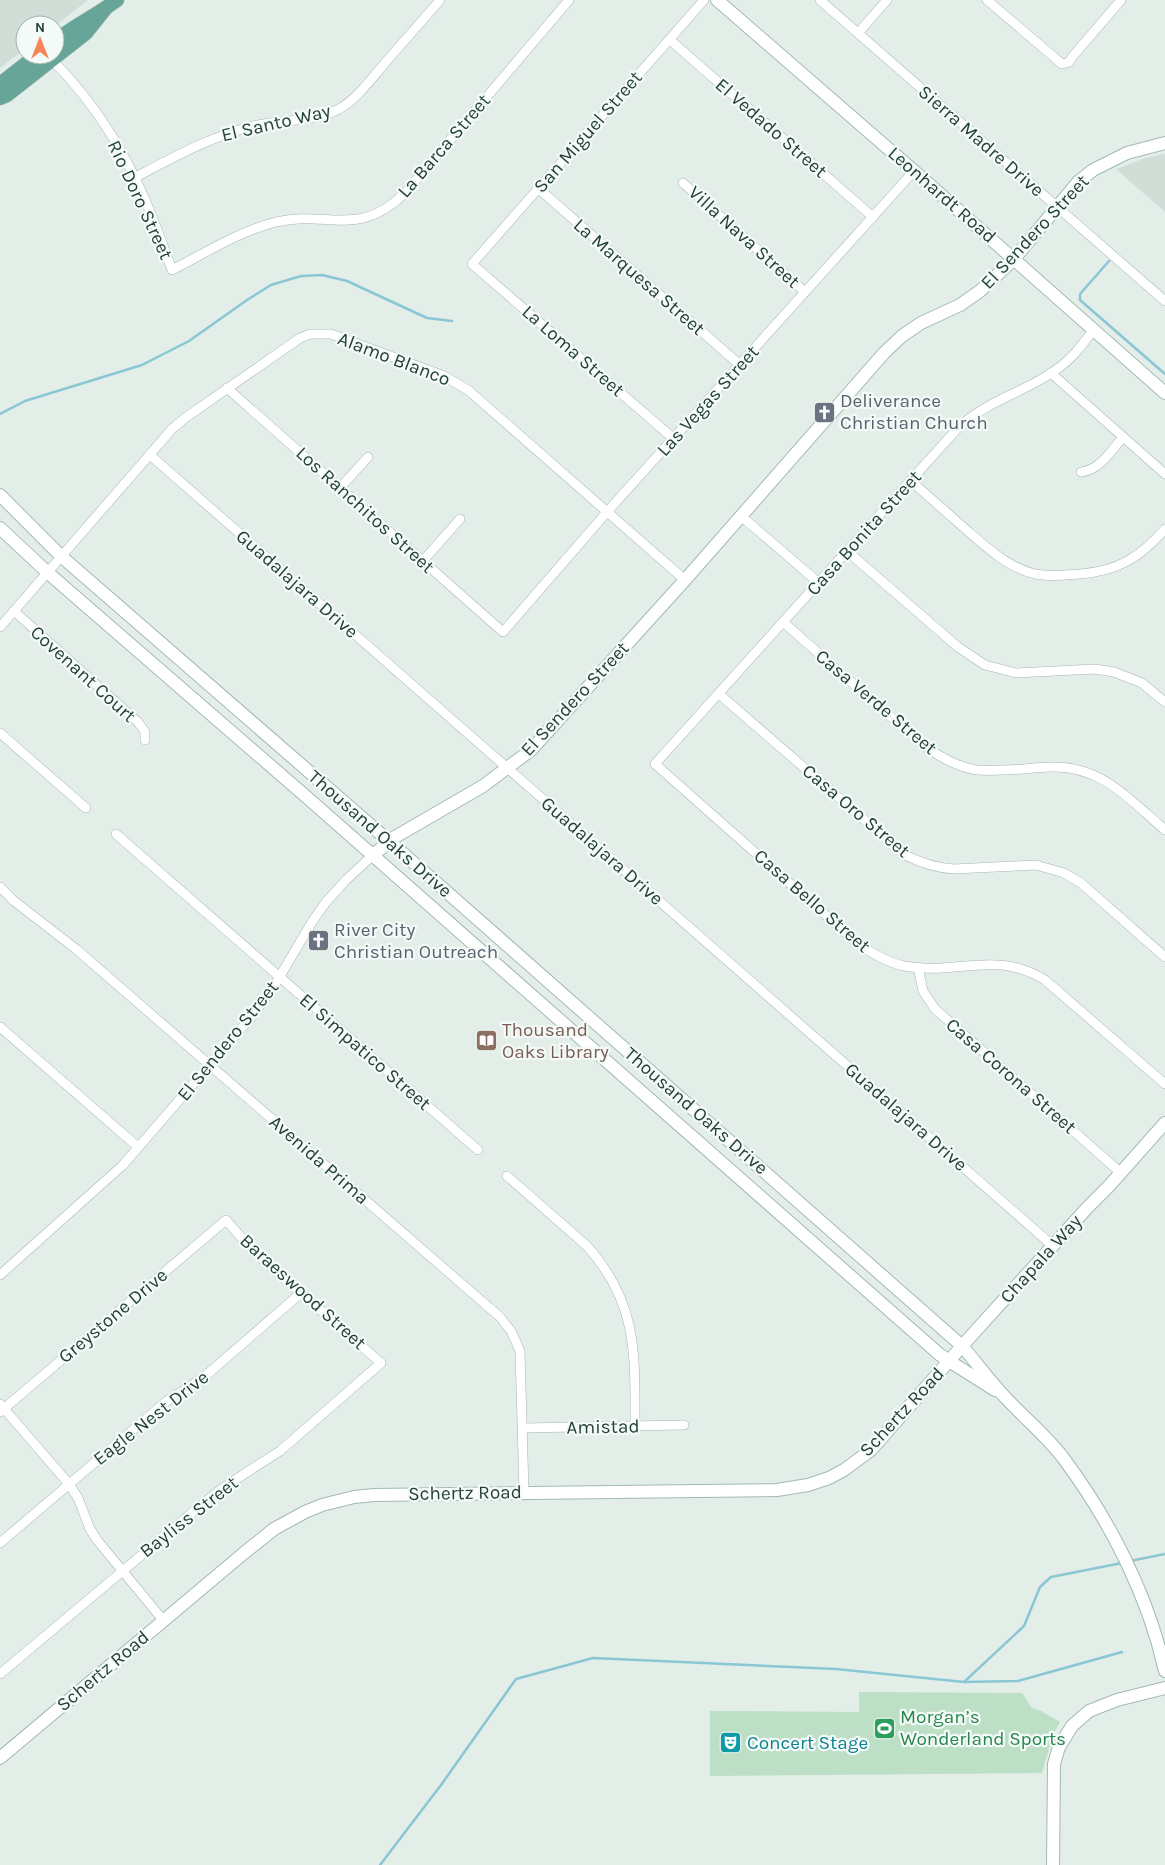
<svg xmlns="http://www.w3.org/2000/svg" width="1165" height="1865" font-family="Karla,sans-serif">
  <rect width="100%" height="100%" fill="#e3eee9"/>
  <g fill="#d1ded8">
    <path d="M 0,0 L 88,0 L 55,26 L 25,25 L 25,49 L 0,68 Z"/>
    <path d="M 1165,154 L 1165,212 L 1116,169 L 1145,158 Z"/>
  </g>
  <path fill="#bcdfc6" d="M 859,1692 L 1022,1693 L 1032,1708 L 1041,1711 L 1060,1722 L 1053,1735 L 1042,1773 L 710,1776 L 710,1711 L 859,1712 Z"/>
  <g fill="none" stroke-linecap="round" stroke-linejoin="round">
    <g stroke="#8ac6d4" stroke-width="2.5">
      <path d="M 1109,261 L 1080,294 L 1080,300 L 1165,374"/>
      <path d="M 0,414 L 25,401 L 142,365 L 189,341 L 247,300 L 271,285 L 301,276 L 322,275 L 347,281 L 427,318 L 452,321"/>
      <path d="M 1130,1561 L 1165,1554"/>
      <path d="M 964,1682 L 1024,1626 L 1040,1587 L 1051,1577 L 1122,1563"/>
      <path d="M 380,1865 L 441,1785 L 516,1679 L 593,1658 L 836,1669 L 964,1682 L 1018,1681 L 1122,1652"/>
    </g>
    <defs>
      <g id="street">
        <path d="M 820,0 L 1165,301"/>
        <path d="M 987,0 L 1062,64 L 1069,62 L 1073,56 L 1121,0"/>
        <path d="M 858,33 L 887,0"/>
        <path d="M 670,40 L 873,217"/>
        <path d="M 52,60 C 82,90 108,126 128,164 C 146,198 159,234 172,270 C 205,253 240,231 276,222 C 329,210 358,239 405,193 L 569,0"/>
        <path d="M 134,178 C 172,158 208,138 249,127 C 278,119 312,123 339,109 C 358,98 371,79 385,63 C 403,42 422,21 440,0"/>
        <path d="M 683,183 L 805,292"/>
        <path d="M 539,189 L 740,365"/>
        <path d="M 1094,329 C 1083,344 1072,359 1057,369 C 1025,393 988,399 957,429 L 655,764 L 856,942 C 871,953 886,962 904,966 C 955,976 995,949 1045,980 L 1165,1084"/>
        <path d="M 1051,373 L 1165,474"/>
        <path d="M 227,388 L 503,632 L 607,512 L 914,171"/>
        <path d="M 674,439 L 472,264 L 704,0"/>
        <path d="M 150,455 L 1053,1246"/>
        <path d="M 1081,472 C 1100,470 1111,451 1123,437"/>
        <path d="M 911,481 C 928,496 945,511 962,526 C 984,545 1006,567 1035,574 C 1050,577 1065,575 1080,574 C 1119,571 1140,557 1165,529"/>
        <path d="M 340,488 L 368,457"/>
        <path d="M 741,516 L 819,583"/>
        <path d="M 847,551 L 958,647 L 985,665 L 1016,673 L 1094,669 L 1114,672 L 1142,683 L 1165,702"/>
        <path d="M 422,562 L 460,519"/>
        <path d="M 14,611 L 138,722 L 145,732 L 145,740"/>
        <path d="M 783,622 L 924,746 C 941,757 957,767 977,770 C 1002,772 1026,768 1051,767 C 1101,765 1130,800 1165,830"/>
        <path d="M 0,627 L 172,429 L 185,418 L 300,338 L 310,334 L 331,334 L 444,376 L 468,390 L 685,580"/>
        <path d="M 719,694 L 905,855 C 921,863 936,868 954,869 L 1036,865 L 1064,873 L 1081,883 L 1165,957"/>
        <path d="M 0,733 L 86,808"/>
        <path d="M 116,834 L 478,1150"/>
        <path d="M 0,887 L 14,901 L 76,949 L 500,1317 L 511,1331 L 520,1351 L 524,1492"/>
        <path d="M 918,967 L 923,991 L 935,1009 L 1121,1173"/>
        <path d="M 0,1027 L 138,1147"/>
        <path d="M 507,1176 L 587,1246 C 638,1303 635,1354 635,1426"/>
        <path d="M 0,1275 L 123,1165 L 252,1016 L 273,988 L 312,922 L 326,902 L 346,880 L 373,855"/>
        <path d="M 0,1404 L 69,1484 L 78,1498 L 90,1529 L 97,1540 L 163,1620"/>
        <path d="M 0,1412 L 226,1220 L 253,1251 L 381,1363 L 280,1451 L 224,1487 L 200,1506 L 0,1674"/>
        <path d="M 523,1428 L 684,1425"/>
        <path d="M 0,1543 L 167,1401 L 204,1377 L 301,1293"/>
      </g>
      <g id="secondary">
        <path d="M 717,0 L 914,171 L 1165,393"/>
        <path d="M 0,495 L 62,557 L 398,849 L 962,1346 C 976,1362 989,1380 1004,1396 C 1023,1417 1047,1436 1064,1459 C 1110,1521 1148,1595 1165,1671"/>
        <path d="M 0,528 L 47,572 L 310,800 L 939,1354 L 949,1361 L 995,1390"/>
        <path d="M 373,855 L 395,837 L 483,786 L 531,750 L 685,580 L 884,353 L 902,336 L 921,323 L 960,305 L 980,291 L 1014,259 L 1078,182 L 1093,170 L 1127,153 L 1165,143"/>
        <path d="M 0,1758 L 244,1553 L 274,1529 L 305,1512 L 322,1505 L 354,1497 L 374,1495 L 777,1490 L 808,1485 L 829,1478 L 844,1470 L 871,1450 L 962,1346 L 1087,1208 L 1109,1186 L 1165,1123"/>
        <path d="M 1053,1865 L 1054,1764 L 1059,1747 L 1072,1726 L 1089,1711 L 1117,1700 L 1165,1688"/>
      </g>
      <g id="primary">
        <path d="M 55,41 C 75,25 97,15 117,0"/>
        <path d="M 0,84 L 37,55"/>
        <path d="M 0,98 L 7,95 L 86,33 L 106,8"/>
      </g>
    </defs>
    <use href="#street" stroke="#a5b6b1" stroke-width="10"/>
    <use href="#secondary" stroke="#a1bab2" stroke-width="14"/>
    <use href="#primary" stroke="#c1cac8" stroke-width="15"/>
    <use href="#street" stroke="#fff" stroke-width="9"/>
    <use href="#secondary" stroke="#fff" stroke-width="12"/>
    <use href="#primary" stroke="#66a597" stroke-width="14"/>
  </g>
  <defs>
    <symbol id="church-square" viewBox="-11 -11 22 22"><rect x="-9" y="-9" width="18" height="18" rx="4" fill="#6b7280" stroke="#f4faf7"/><path d="M-1.2-6h2.4v3.5h3.3v2.4h-3.3V6h-2.4V-.1h-3.3v-2.4h3.3Z" fill="#fff"/></symbol>
    <symbol id="library-square" viewBox="-11 -11 22 22"><rect x="-9" y="-9" width="18" height="18" rx="4" fill="#8d6e63" stroke="#f4faf7"/><path d="M-6-4Q-3-5.5-.7-3.5V5Q-3 3-6 4ZM6-4Q3-5.5 .7-3.5V5Q3 3 6 4Z" fill="#fff"/></symbol>
    <symbol id="stadium-square" viewBox="-11 -11 22 22"><rect x="-9" y="-9" width="18" height="18" rx="4" fill="#2e9e5b" stroke="#f4faf7"/><path d="M0-5a6.5 5 0 1 0 0 10a6.5 5 0 1 0 0-10ZM-3.5-1.8h7v3.6h-7Z" fill="#fff"/></symbol>
    <symbol id="theatre-square" viewBox="-11 -11 22 22"><rect x="-9" y="-9" width="18" height="18" rx="4" fill="#0f9aa8" stroke="#f4faf7"/><path d="M-5-5.5Q0-4 5-5.5V0Q5 5 0 6Q-5 5-5 0ZM-3.3-2.5H-1v1.5H-3.3ZM1-2.5H3.3v1.5H1ZM-2.8 1Q0 5.5 2.8 1Z" fill="#fff"/></symbol>
  </defs>
  <g fill-rule="evenodd">
    <use href="#church-square" x="812" y="400" width="25" height="25"/>
    <use href="#church-square" x="306" y="928" width="25" height="25"/>
    <use href="#library-square" x="474" y="1028" width="25" height="25"/>
    <use href="#stadium-square" x="872" y="1716" width="25" height="25"/>
    <use href="#theatre-square" x="718" y="1730" width="25" height="25"/>
  </g>
  <g text-anchor="middle" dominant-baseline="central" stroke-width="4.5" stroke-linejoin="round" paint-order="stroke">
    <g font-size="19" fill="#224039" stroke="#f4faf7">
      <text transform="translate(276 123) rotate(-13)">El Santo Way</text>
      <text transform="translate(771 128) rotate(41)">El Vedado Street</text>
      <text transform="translate(588 132) rotate(-49)">San Miguel Street</text>
      <text transform="translate(981 141) rotate(41)">Sierra Madre Drive</text>
      <text transform="translate(444 146) rotate(-49)">La Barca Street</text>
      <text transform="translate(942 195) rotate(41)">Leonhardt Road</text>
      <text transform="translate(140 200) rotate(65)">Rio Doro Street</text>
      <text transform="translate(1035 232) rotate(-47)">El Sendero Street</text>
      <text transform="translate(744 237) rotate(42)">Villa Nava Street</text>
      <text transform="translate(639 277) rotate(41)">La Marquesa Street</text>
      <text transform="translate(573 351) rotate(41)">La Loma Street</text>
      <text transform="translate(394 359) rotate(21)">Alamo Blanco</text>
      <text transform="translate(708 401) rotate(-48)">Las Vegas Street</text>
      <text transform="translate(365 510) rotate(42)">Los Ranchitos Street</text>
      <text transform="translate(864 533) rotate(-48)">Casa Bonita Street</text>
      <text transform="translate(297 584) rotate(41)">Guadalajara Drive</text>
      <text transform="translate(83 674) rotate(42)">Covenant Court</text>
      <text transform="translate(575 699) rotate(-47)">El Sendero Street</text>
      <text transform="translate(876 702) rotate(40)">Casa Verde Street</text>
      <text transform="translate(856 811) rotate(40)">Casa Oro Street</text>
      <text transform="translate(380 834) rotate(41)">Thousand Oaks Drive</text>
      <text transform="translate(602 851) rotate(41)">Guadalajara Drive</text>
      <text transform="translate(812 901) rotate(41)">Casa Bello Street</text>
      <text transform="translate(228 1041) rotate(-51)">El Sendero Street</text>
      <text transform="translate(365 1052) rotate(41)">El Simpatico Street</text>
      <text transform="translate(1011 1076) rotate(41)">Casa Corona Street</text>
      <text transform="translate(696 1111) rotate(41)">Thousand Oaks Drive</text>
      <text transform="translate(906 1117) rotate(41)">Guadalajara Drive</text>
      <text transform="translate(319 1160) rotate(41)">Avenida Prima</text>
      <text transform="translate(1041 1259) rotate(-48)">Chapala Way</text>
      <text transform="translate(303 1292) rotate(42)">Baraeswood Street</text>
      <text transform="translate(113 1316) rotate(-40)">Greystone Drive</text>
      <text transform="translate(902 1412) rotate(-47)">Schertz Road</text>
      <text transform="translate(151 1418) rotate(-38)">Eagle Nest Drive</text>
      <text transform="translate(603 1427) rotate(-1)">Amistad</text>
      <text transform="translate(465 1493) rotate(-1)">Schertz Road</text>
      <text transform="translate(189 1517) rotate(-38)">Bayliss Street</text>
      <text transform="translate(103 1671) rotate(-40)">Schertz Road</text>
    </g>
    <g font-size="19" fill="#5b616d" stroke="#f4faf7" text-anchor="start">
      <text x="840" y="401">Deliverance<tspan x="840" dy="22">Christian Church</tspan></text>
      <text x="334" y="930">River City<tspan x="334" dy="22">Christian Outreach</tspan></text>
    </g>
    <g font-size="19" fill="#785e54" stroke="#f4faf7" text-anchor="start">
      <text x="502" y="1030">Thousand<tspan x="502" dy="22">Oaks Library</tspan></text>
    </g>
    <g font-size="19" fill="#27864d" stroke="#f4faf7" text-anchor="start">
      <text x="900" y="1717">Morgan’s<tspan x="900" dy="22">Wonderland Sports</tspan></text>
    </g>
    <g font-size="19" fill="#0d838f" stroke="#f4faf7" text-anchor="start">
      <text x="747" y="1743">Concert Stage</text>
    </g>
  </g>
  <g transform="translate(40 40)"><circle r="24" fill="#f4faf7" stroke="#a0b0ab"/>
  <path d="M0-4L9 19L0 12L-9 19Z" fill="#f78558"/>
  <text y="-8" font-size="14" font-weight="bold" text-anchor="middle" fill="#224039">N</text>
  </g>
</svg>
